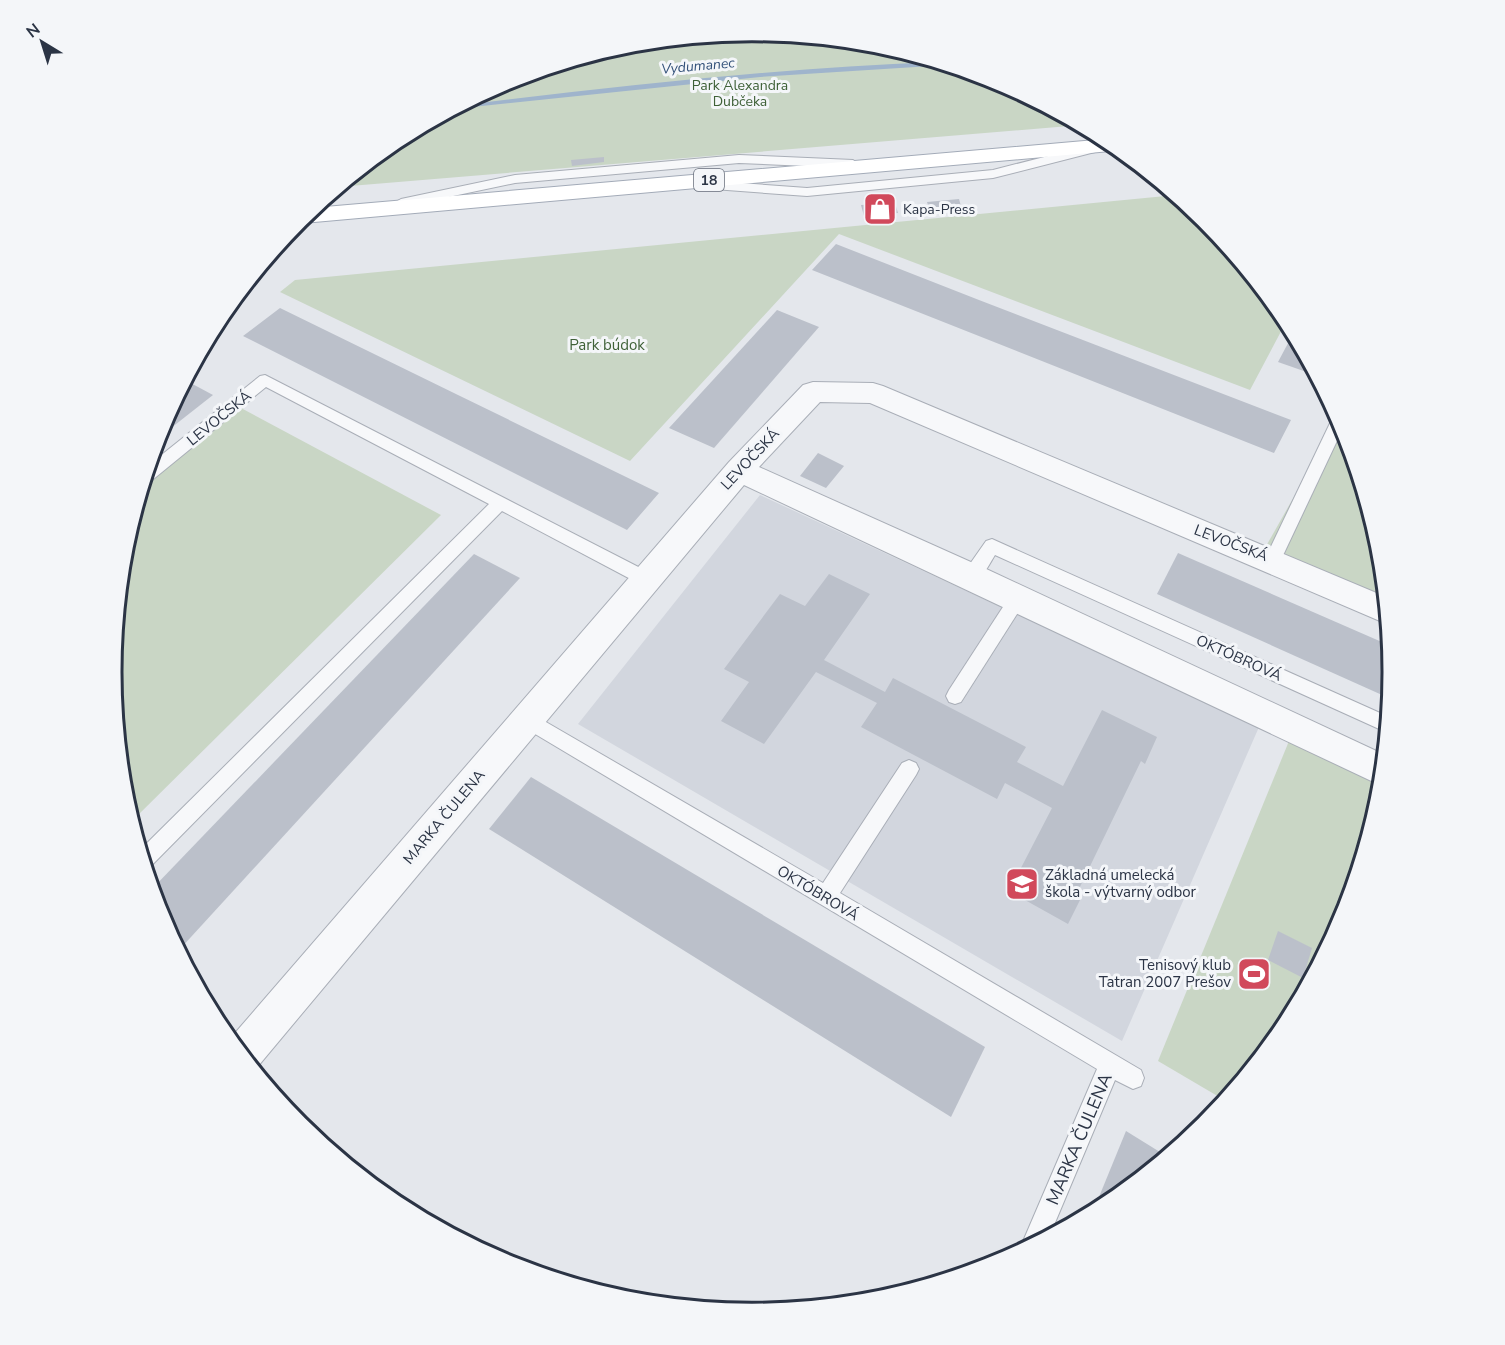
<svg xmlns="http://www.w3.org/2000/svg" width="1505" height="1345" font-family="'Nunito Sans',sans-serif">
  <rect width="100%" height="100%" fill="#e4e7ec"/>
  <path fill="#d2d6de" d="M 760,495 L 1259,727 L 1122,1041 L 578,724 Z"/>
  <g fill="#c9d6c5">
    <path d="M 753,32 L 878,44 L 998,80 L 1081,125 L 338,187 L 397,139 L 508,80 L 628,44 Z"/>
    <path d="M 1176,195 L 1206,219 L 1287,320 L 1250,390 L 839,234 L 630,461 L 280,292 L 295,280 Z"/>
    <path d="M 241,408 L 441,515 L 131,822 L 124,797 L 112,672 L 124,547 L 142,486 Z"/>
    <path d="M 1339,417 L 1345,428 L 1381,548 L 1386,601 L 1265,548 Z"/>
    <path d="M 1289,741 L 1382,785 L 1381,798 L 1345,918 L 1285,1029 L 1226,1101 L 1158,1061 Z"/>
  </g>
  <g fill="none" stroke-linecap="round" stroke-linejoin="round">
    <path fill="#9fb4cc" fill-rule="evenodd" d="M 937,62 L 947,65 L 760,77 L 453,109 L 461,105 C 619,86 778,68 937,62 Z"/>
  </g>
  <g fill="#bbc0ca">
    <path d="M 604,157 L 604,162 L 572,166 L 571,160 Z"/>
    <path d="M 959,199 L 961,206 L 929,208 L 927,202 Z"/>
    <path d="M 895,203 L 898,213 L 864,216 L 861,205 Z"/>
    <path d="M 836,244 L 979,300 L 1291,420 L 1274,453 L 812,270 Z"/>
    <path d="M 280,308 L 458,395 L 659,493 L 627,530 L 243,336 Z"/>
    <path d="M 777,310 L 819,327 L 714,448 L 669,428 Z"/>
    <path d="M 1294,332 L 1318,376 L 1278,362 Z"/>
    <path d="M 185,380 L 213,395 L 157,439 L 160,427 Z"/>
    <path d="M 818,453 L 844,466 L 826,488 L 800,476 Z"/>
    <path d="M 1178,553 L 1391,646 L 1393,673 L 1391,699 L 1157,594 Z"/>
    <path d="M 474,554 L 520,578 L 180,949 L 175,945 L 160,917 L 152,889 Z"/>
    <path d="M 829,574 L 870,594 L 824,660 L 885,692 L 893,678 L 1026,747 L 1017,762 L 1063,786 L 1102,710 L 1157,737 L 1145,764 L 1141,761 L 1078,891 L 1083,894 L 1068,924 L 1009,891 L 1052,808 L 1005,783 L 997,799 L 861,727 L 877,703 L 816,672 L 764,744 L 721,721 L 749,682 L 724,669 L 780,594 L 805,606 Z"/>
    <path d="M 531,777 L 985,1047 L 951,1117 L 489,829 Z"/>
    <path d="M 1278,931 L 1312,948 L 1303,978 L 1268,960 Z"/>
    <path d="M 1126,1131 L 1168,1157 L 1108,1206 L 1092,1214 Z"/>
  </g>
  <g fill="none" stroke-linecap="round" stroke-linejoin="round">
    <defs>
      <g id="lane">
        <path d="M 1091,145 L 1095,146 L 1097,149 L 1095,152 L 993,178 L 807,196 L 700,188 L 694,184 L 700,180 L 807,188 L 993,170 Z"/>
        <path d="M 739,155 L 853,160 L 859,164 L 853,168 L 739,163 L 515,183 L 401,207 L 394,203 L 401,199 L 515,175 Z"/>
        <path d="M 265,375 L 652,574 L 655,579 L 652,584 L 646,586 L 640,584 L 502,511 L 150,867 L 145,869 L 140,850 L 489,504 L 266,387 L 151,481 L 144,483 L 149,465 L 260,376 Z"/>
        <path d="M 1338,414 L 1344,426 L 1278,566 L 1272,568 L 1266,566 L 1264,561 L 1332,419 Z"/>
        <path d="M 992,539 L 1389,717 L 1388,733 L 995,555 C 988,566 980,586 965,581 L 963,576 L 965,571 L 986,541 Z"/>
        <path d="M 1018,591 L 1024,593 L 1027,598 L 1024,603 L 961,702 L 955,704 L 949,702 L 946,696 L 949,690 L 1012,593 Z"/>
        <path d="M 527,711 L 823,883 L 902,763 L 909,760 L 916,763 L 919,769 L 916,775 L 840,893 L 1141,1070 L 1144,1078 L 1141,1086 L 1133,1089 L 1115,1080 L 1049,1237 L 1023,1251 L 1021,1246 L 1097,1069 L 520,725 L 518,719 L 520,713 Z"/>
      </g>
      <path id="street" d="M 813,382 L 873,383 L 883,386 L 1386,597 L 1387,624 L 870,403 L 820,402 L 759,467 L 982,567 L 1385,755 L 1382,786 L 744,485 L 254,1071 L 229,1040 L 729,462 L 803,385 Z"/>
      <path id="primary" d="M 1107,139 L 1122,150 L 303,223 L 297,222 L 313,208 Z"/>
    </defs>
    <use href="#lane" stroke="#a9aeb7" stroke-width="2"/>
    <use href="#street" stroke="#a9aeb7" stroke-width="2"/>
    <use href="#primary" stroke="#a3abb8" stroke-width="2"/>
    <use href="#lane" fill="#f7f8fa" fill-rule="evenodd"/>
    <use href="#street" fill="#f7f8fa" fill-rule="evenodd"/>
    <use href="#primary" fill="#fff" fill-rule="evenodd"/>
  </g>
  <defs>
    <symbol id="shop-square" viewBox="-11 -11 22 22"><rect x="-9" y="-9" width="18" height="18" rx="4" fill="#d1495b" stroke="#f4f6f9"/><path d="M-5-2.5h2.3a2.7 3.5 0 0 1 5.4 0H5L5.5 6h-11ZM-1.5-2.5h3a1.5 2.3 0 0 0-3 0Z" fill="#fff"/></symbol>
    <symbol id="school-square" viewBox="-11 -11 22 22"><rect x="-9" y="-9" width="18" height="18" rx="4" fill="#d1495b" stroke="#f4f6f9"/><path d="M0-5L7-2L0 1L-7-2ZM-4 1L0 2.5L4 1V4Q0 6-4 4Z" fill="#fff"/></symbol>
    <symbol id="stadium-square" viewBox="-11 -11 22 22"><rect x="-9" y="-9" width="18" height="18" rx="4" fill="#d1495b" stroke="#f4f6f9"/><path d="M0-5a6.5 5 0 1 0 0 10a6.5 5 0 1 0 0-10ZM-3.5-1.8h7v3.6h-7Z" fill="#fff"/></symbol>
  </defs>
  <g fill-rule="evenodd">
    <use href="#shop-square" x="861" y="190" width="38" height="38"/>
    <use href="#school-square" x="1003" y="865" width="38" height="38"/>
    <use href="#stadium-square" x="1235" y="955" width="38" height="38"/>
  </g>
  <g text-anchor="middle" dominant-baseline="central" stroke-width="6" stroke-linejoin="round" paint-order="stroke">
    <g font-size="14" font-style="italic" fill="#34527a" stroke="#f4f6f9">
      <text transform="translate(698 66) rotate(-5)">Vydumanec</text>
    </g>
    <g font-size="14" fill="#3f6138" stroke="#f4f6f9">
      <text x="740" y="85">Park Alexandra<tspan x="740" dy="16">Dubčeka</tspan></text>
    </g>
    <rect fill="#f4f6f9" stroke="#676e7b" stroke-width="1.5" x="694" y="169" width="30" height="22" rx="4.5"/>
    <g font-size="14" font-weight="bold" fill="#2b3445">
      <text x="709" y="180">18</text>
    </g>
    <g font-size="14" fill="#2b3445" stroke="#f4f6f9" text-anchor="start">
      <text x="903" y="209">Kapa-Press</text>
    </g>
    <g font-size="15" fill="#3f6138" stroke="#f4f6f9">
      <text x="607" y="345">Park búdok</text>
    </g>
    <g font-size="15" fill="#2b3445" stroke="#f4f6f9">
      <text transform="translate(219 418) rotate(-39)">LEVOČSKÁ</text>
      <text transform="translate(750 459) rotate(-47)">LEVOČSKÁ</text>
      <text transform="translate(1231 543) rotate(21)">LEVOČSKÁ</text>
      <text transform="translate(1239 658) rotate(24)">OKTÓBROVÁ</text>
      <text transform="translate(444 817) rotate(-50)">MARKA ČULENA</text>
      <text transform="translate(818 893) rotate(31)">OKTÓBROVÁ</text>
    </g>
    <g font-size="15" fill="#2b3445" stroke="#f4f6f9" text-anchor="start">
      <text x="1045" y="875">Základná umelecká<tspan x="1045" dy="17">škola - výtvarný odbor</tspan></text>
      <text x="1231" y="965" text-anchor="end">Tenisový klub<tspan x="1231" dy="17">Tatran 2007 Prešov</tspan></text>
    </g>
    <g font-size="18" fill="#2b3445" stroke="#f4f6f9">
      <text transform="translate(1079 1139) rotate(-67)">MARKA ČULENA</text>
    </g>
  </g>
  <path d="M0 0H1505V1345H0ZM122 672a630 630 0 1 1 1260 0a630 630 0 1 1-1260 0Z" fill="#f4f6f9" fill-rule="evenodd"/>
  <path fill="none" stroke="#2b3445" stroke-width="3" d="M122 672a630 630 0 1 1 1260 0a630 630 0 1 1-1260 0Z"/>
  <g transform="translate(42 42) rotate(322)" stroke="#f4f6f9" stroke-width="4.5" paint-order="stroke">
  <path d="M0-4.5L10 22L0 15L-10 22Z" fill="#2b3445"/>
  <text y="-9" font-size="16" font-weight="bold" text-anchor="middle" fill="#2b3445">N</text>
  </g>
</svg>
